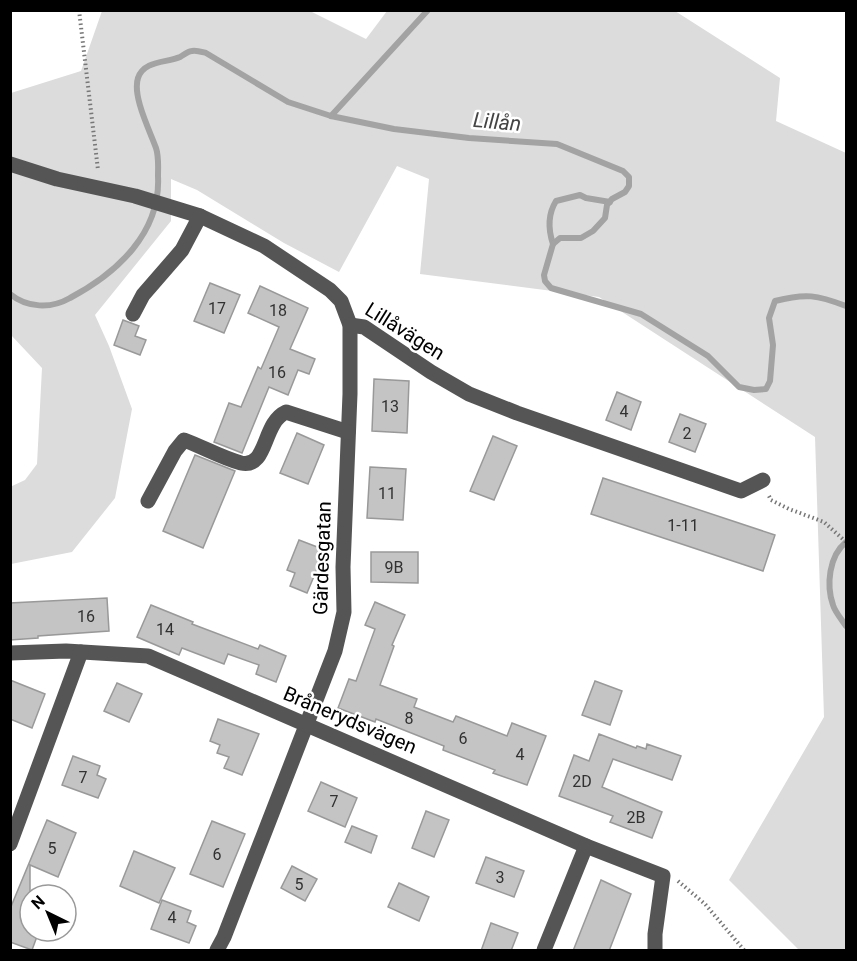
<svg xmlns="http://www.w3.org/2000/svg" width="857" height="961" font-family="Roboto,sans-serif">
  <rect width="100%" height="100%" fill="#fff"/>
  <path fill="#dcdcdc" d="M 102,11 L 310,11 L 366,39 L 387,11 L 675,11 L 780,78 L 776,121 L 846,153 L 846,950 L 799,950 L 729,880 L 824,717 L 815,437 L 599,297 L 420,274 L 429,179 L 397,166 L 339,272 L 284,243 L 197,190 L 171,179 L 171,221 L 95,315 L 109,346 L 132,409 L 115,498 L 72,552 L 11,564 L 10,487 L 25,480 L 37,464 L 42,368 L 11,335 L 11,93 L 81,71 Z"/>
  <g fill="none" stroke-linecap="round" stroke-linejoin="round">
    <g stroke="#a3a3a3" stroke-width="6">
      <path d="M 331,116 L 428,10"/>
      <path d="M 553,244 C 548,229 548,214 556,201 L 580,195 L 586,198 L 610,202"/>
      <path d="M 10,294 C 27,308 51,309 70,298 C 117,273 161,233 158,176 C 158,167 159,157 156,148 C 150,131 132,96 138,78 C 144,60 167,63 180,57 C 184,55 188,51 192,51 C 196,50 202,52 206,53 L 288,102 L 331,116 L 394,129 L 469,138 L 557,144 L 623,171 L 629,177 L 629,186 L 625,192 L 612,199 L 607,205 L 605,218 L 593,231 L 581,238 L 560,238 L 553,244 L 544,275 L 545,281 L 551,288 L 641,314 L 708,356 L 739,387 L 754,390 L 766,389 L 770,381 L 773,345 L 769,318 L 775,301 C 806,293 817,295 846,306"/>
      <path d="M 846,542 C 829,556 826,585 833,605 C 835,612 842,620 846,626"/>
    </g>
  </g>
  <g fill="#c4c4c4" stroke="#999" stroke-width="1.5">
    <path d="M 210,283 L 240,295 L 224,333 L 194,321 Z"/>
    <path d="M 260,286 L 308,308 L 290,349 L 315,359 L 309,374 L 298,370 L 288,395 L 269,387 L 242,453 L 214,442 L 229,403 L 241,407 L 258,367 L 261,369 L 279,327 L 248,313 Z"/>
    <path d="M 123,320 L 139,326 L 135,336 L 146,340 L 140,355 L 114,345 Z"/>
    <path d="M 374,379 L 409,381 L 407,433 L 372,431 Z"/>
    <path d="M 617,392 L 641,402 L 631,430 L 606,420 Z"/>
    <path d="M 680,414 L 706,424 L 695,452 L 669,442 Z"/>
    <path d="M 297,433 L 324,445 L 308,484 L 280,473 Z"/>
    <path d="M 493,436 L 517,446 L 494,500 L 470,491 Z"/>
    <path d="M 195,455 L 235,471 L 203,548 L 163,531 Z"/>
    <path d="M 370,467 L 406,469 L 403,520 L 367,518 Z"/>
    <path d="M 603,478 L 775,535 L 763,571 L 591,514 Z"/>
    <path d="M 299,540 L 325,550 L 307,593 L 290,586 L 295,573 L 287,570 Z"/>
    <path d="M 371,552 L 418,552 L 418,583 L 371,582 Z"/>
    <path d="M 107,598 L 109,631 L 38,636 L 38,638 L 10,640 L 10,603 Z"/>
    <path d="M 375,602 L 405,615 L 392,645 L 394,646 L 380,685 L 417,699 L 414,707 L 453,722 L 456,716 L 507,736 L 512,723 L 546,736 L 527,785 L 493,773 L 495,770 L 443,750 L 444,746 L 376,719 L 375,722 L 338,708 L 349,679 L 356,681 L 375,629 L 365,625 Z"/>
    <path d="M 151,605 L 193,622 L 192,624 L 258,649 L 260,645 L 286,656 L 276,682 L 256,674 L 259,665 L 228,654 L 224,664 L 182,648 L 179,655 L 137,637 Z"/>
    <path d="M 10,680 L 45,694 L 32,728 L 10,719 Z"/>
    <path d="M 595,681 L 622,691 L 610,725 L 582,715 Z"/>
    <path d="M 117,683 L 142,694 L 129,722 L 104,711 Z"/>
    <path d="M 218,719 L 259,734 L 242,775 L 224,768 L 229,757 L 217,753 L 220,745 L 210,741 Z"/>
    <path d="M 599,734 L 636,748 L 637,746 L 646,749 L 647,744 L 681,756 L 672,780 L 613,759 L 602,787 L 662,812 L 652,838 L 610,822 L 613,816 L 559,796 L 574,755 L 589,761 Z"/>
    <path d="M 73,756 L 100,766 L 97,775 L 106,779 L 98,798 L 62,785 Z"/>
    <path d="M 321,782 L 357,798 L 345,827 L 308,811 Z"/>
    <path d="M 426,811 L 449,820 L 434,857 L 412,848 Z"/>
    <path d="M 47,820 L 76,833 L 58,877 L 30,865 L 30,931 L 39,931 L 32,950 L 10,942 L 10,909 Z"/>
    <path d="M 212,821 L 245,834 L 223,887 L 190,874 Z"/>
    <path d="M 352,826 L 377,836 L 371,853 L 345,842 Z"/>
    <path d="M 134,851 L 175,868 L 159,903 L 120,886 Z"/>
    <path d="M 486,857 L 524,871 L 514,897 L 476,883 Z"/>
    <path d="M 292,866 L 317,879 L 305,901 L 281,888 Z"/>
    <path d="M 601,880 L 631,894 L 609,951 L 573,951 Z"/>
    <path d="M 399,883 L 429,897 L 419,921 L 388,907 Z"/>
    <path d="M 162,900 L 191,911 L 187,922 L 196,926 L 189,943 L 151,929 Z"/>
    <path d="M 491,923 L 518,933 L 511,951 L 481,951 Z"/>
  </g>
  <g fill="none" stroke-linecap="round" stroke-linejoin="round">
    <g stroke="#777" stroke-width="4" stroke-dasharray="1.5 3" stroke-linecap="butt">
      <path d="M 79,10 L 98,170"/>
      <path d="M 769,496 L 771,500 L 789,509 L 824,522 L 846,542"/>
      <path d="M 678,881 L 705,904 L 744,950"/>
    </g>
    <g stroke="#555" stroke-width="15">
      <path d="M 10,164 L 57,179 L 135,196 L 200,216 L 264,246 L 330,290 L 341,301 L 350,325 L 350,394 L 343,567 L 344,612 L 335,651 L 224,937 L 217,950"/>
      <path d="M 133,314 L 143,295 L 182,250 L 200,216"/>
      <path d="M 350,325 L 364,327 L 431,372 L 469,394 L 517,413 L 741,491 L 763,480"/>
      <path d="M 148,501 L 175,451 L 184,440 C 203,447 222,458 241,463 C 268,469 262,423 286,412 L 348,432"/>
      <path d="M 10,653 L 66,651 L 148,656 L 586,846 L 663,876 L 655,934 L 655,950"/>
      <path d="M 10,844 L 81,652"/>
      <path d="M 544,950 L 586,846"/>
    </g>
  </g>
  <g text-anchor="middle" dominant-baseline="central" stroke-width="5" stroke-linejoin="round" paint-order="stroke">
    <g font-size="16" fill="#313131">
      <text x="217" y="308">17</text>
      <text x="278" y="310">18</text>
      <text x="277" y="372">16</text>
      <text x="390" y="406">13</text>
      <text x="624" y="411">4</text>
      <text x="687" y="433">2</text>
      <text x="387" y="493">11</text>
      <text x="683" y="525">1-11</text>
      <text x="394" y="567">9B</text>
      <text x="86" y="616">16</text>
      <text x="165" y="629">14</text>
      <text x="409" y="718">8</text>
      <text x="463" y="738">6</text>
      <text x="520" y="754">4</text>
      <text x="83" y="777">7</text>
      <text x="582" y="781">2D</text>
      <text x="334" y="801">7</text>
      <text x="636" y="817">2B</text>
      <text x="52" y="848">5</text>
      <text x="217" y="854">6</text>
      <text x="500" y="877">3</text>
      <text x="299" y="884">5</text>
      <text x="172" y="917">4</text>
    </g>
    <g font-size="20" fill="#000" stroke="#fff">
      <text transform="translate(405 331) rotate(32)">Lillåvägen</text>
      <text transform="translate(322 558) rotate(-88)">Gärdesgatan</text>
      <text transform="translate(350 720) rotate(23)">Brånerydsvägen</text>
    </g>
    <g font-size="21" font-style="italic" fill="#444" stroke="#fff">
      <text transform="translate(497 122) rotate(5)">Lillån</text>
    </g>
  </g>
  <rect width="857" height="961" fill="none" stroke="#000000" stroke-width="24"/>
  <g transform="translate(48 913) rotate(317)"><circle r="28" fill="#ffffff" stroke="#999999" stroke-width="1.5"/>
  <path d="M0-4.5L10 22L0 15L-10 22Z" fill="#000000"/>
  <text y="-9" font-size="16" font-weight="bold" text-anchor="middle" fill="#000000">N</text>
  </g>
</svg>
